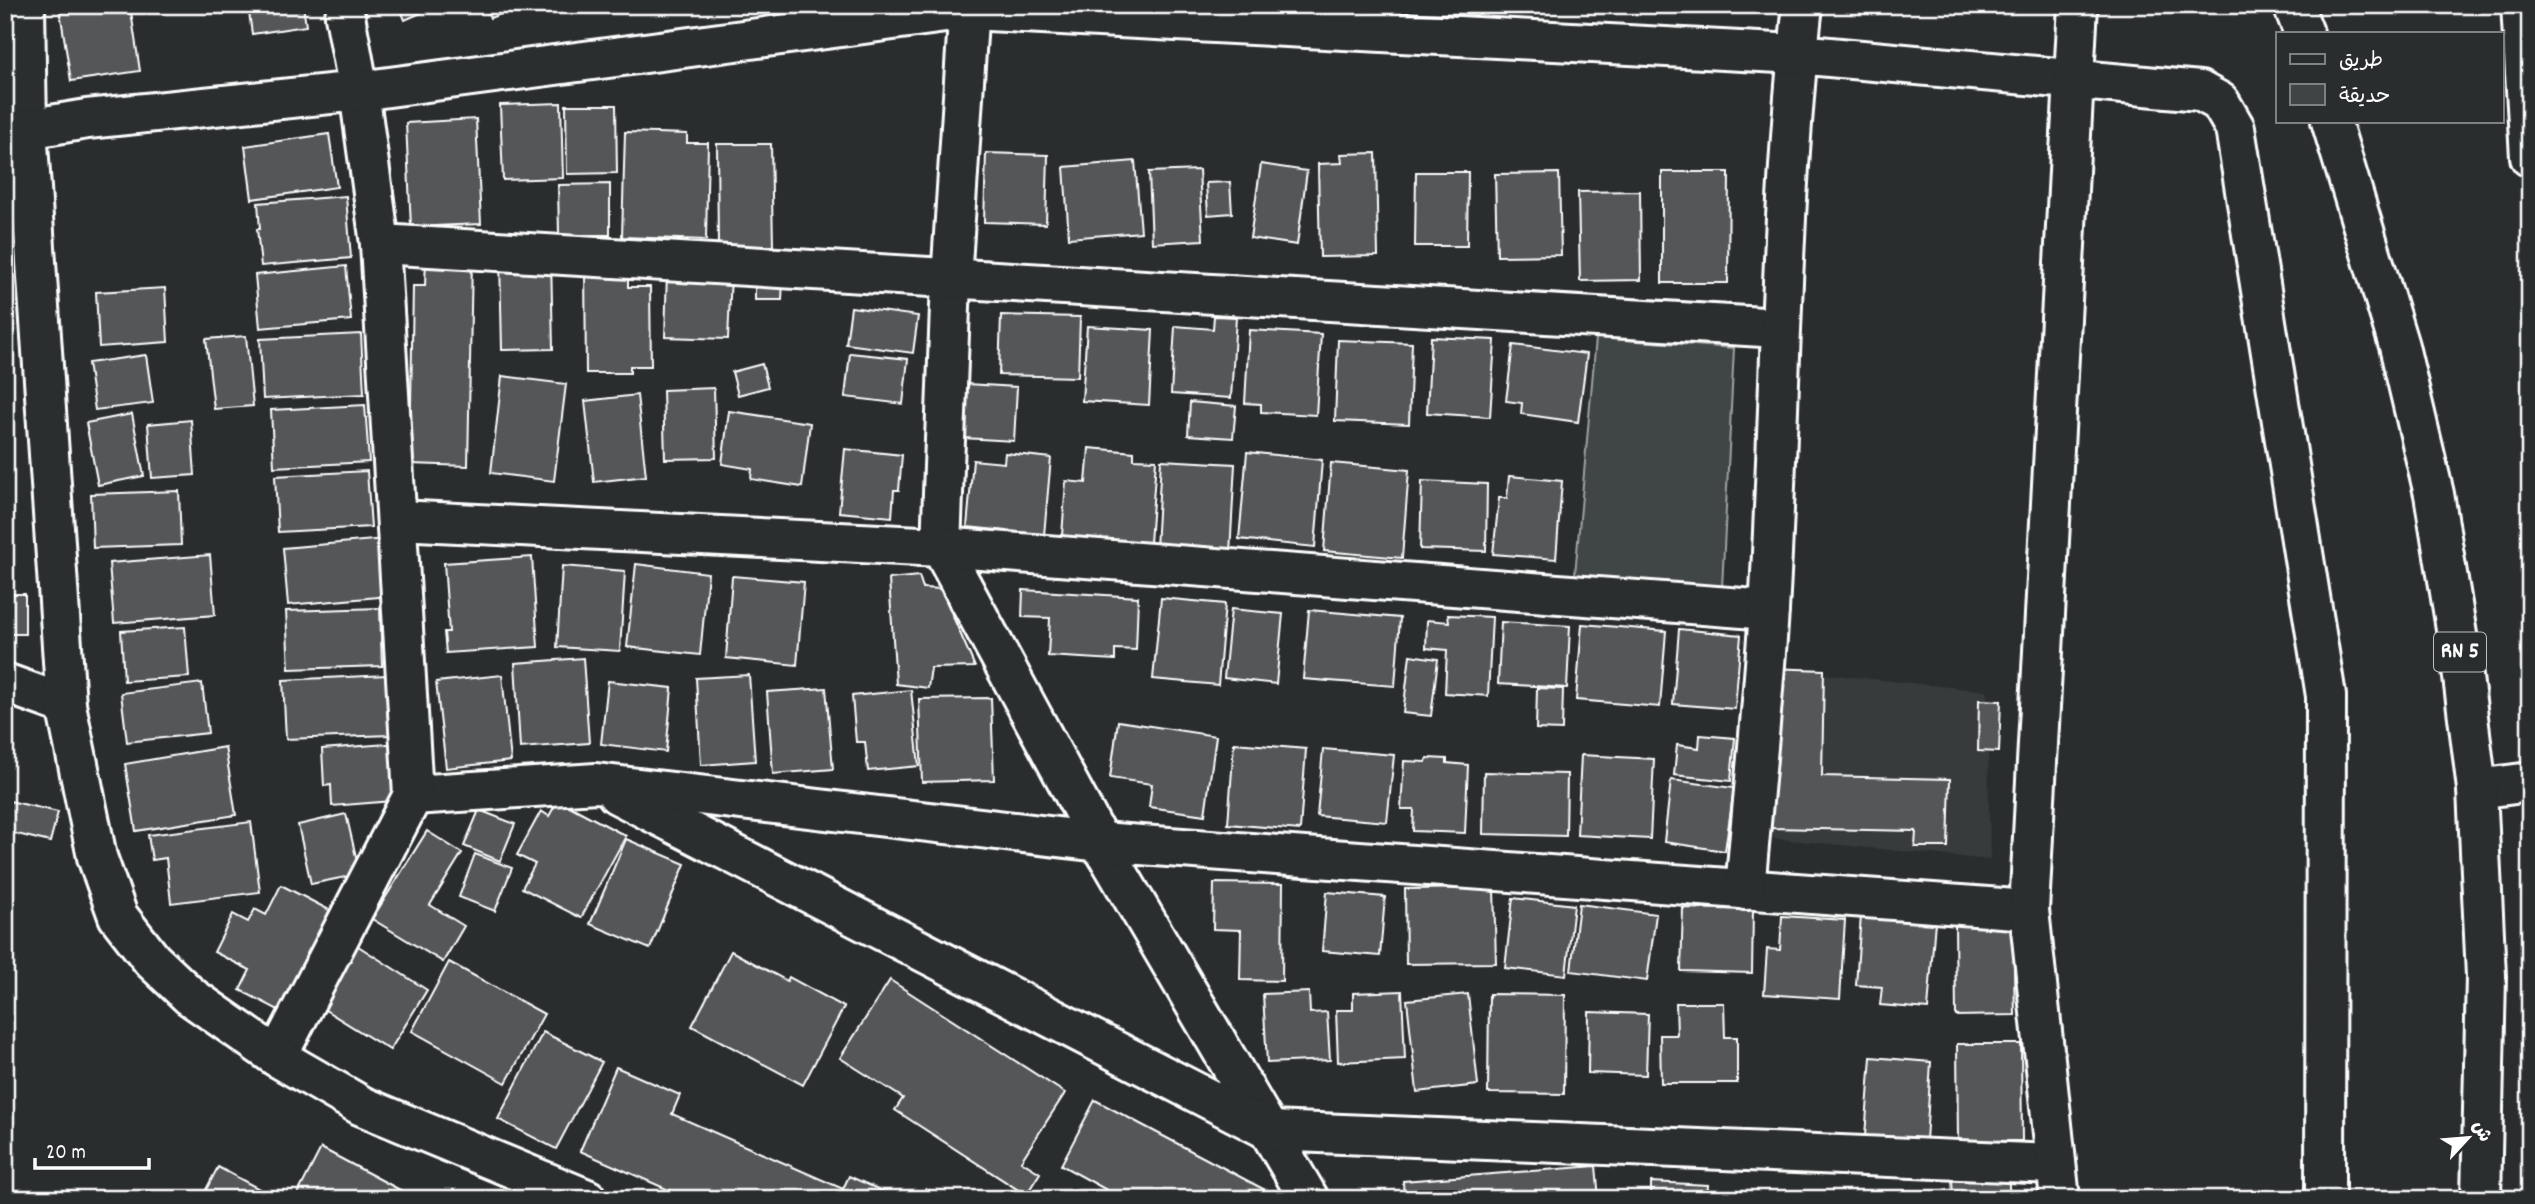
<svg xmlns="http://www.w3.org/2000/svg" width="2535" height="1204" font-family="Dekko,'Playpen Sans Arabic',sans-serif">
  <rect width="100%" height="100%" fill="#2a2d2e"/>
  <filter id="ink" filterUnits="userSpaceOnUse"><feTurbulence type="fractalNoise" baseFrequency=".0143" numOctaves="2"/><feDisplacementMap in="SourceGraphic" scale="14" xChannelSelector="R" yChannelSelector="G"/><feConvolveMatrix kernelMatrix="1 2 1 2 8 2 1 2 1" color-interpolation-filters="sRGB"/></filter>
  <g filter="url(#ink)">
    <path fill="#373a3b" d="M 1778,669 L 1987,691 L 1990,860 L 1761,837 Z"/>
    <path fill="#414445" stroke="#a0a2a2" stroke-width="2" d="M 1596,338 L 1734,348 L 1722,588 L 1575,575 Z"/>
    <g fill="#555758" stroke="#fff" stroke-width="2">
      <path d="M 59,5 L 130,5 L 140,71 L 71,81 Z"/>
      <path d="M 248,5 L 303,5 L 306,26 L 252,34 Z"/>
      <path d="M 399,5 L 439,5 L 405,20 Z"/>
      <path d="M 485,5 L 526,5 L 490,18 Z"/>
      <path d="M 561,103 L 563,178 L 503,180 L 500,105 Z"/>
      <path d="M 566,105 L 616,105 L 617,173 L 567,174 Z"/>
      <path d="M 476,119 L 481,224 L 411,227 L 406,123 Z"/>
      <path d="M 625,132 L 687,134 L 687,143 L 708,143 L 706,240 L 622,237 Z"/>
      <path d="M 329,134 L 337,187 L 252,199 L 245,146 Z"/>
      <path d="M 717,144 L 771,144 L 773,246 L 718,246 Z"/>
      <path d="M 986,153 L 1048,155 L 1046,224 L 984,222 Z"/>
      <path d="M 1376,153 L 1378,256 L 1320,257 L 1318,164 L 1342,163 L 1341,154 Z"/>
      <path d="M 1135,161 L 1141,232 L 1069,238 L 1064,167 Z"/>
      <path d="M 1261,164 L 1307,171 L 1297,245 L 1250,238 Z"/>
      <path d="M 1199,170 L 1203,240 L 1152,243 L 1149,172 Z"/>
      <path d="M 1416,172 L 1468,172 L 1467,246 L 1415,246 Z"/>
      <path d="M 1662,172 L 1729,172 L 1728,283 L 1662,283 Z"/>
      <path d="M 1559,173 L 1561,255 L 1497,256 L 1495,174 Z"/>
      <path d="M 1230,182 L 1232,213 L 1208,215 L 1206,183 Z"/>
      <path d="M 610,184 L 610,235 L 559,235 L 558,185 Z"/>
      <path d="M 1640,191 L 1641,280 L 1580,281 L 1578,192 Z"/>
      <path d="M 346,196 L 351,258 L 261,266 L 257,229 L 260,229 L 258,203 Z"/>
      <path d="M 426,257 L 472,258 L 468,466 L 410,464 L 413,286 L 425,286 Z"/>
      <path d="M 551,258 L 553,349 L 502,350 L 500,259 Z"/>
      <path d="M 346,266 L 351,320 L 260,328 L 255,275 Z"/>
      <path d="M 585,267 L 628,267 L 628,287 L 650,287 L 651,366 L 630,366 L 630,373 L 586,373 Z"/>
      <path d="M 667,272 L 731,275 L 728,339 L 665,337 Z"/>
      <path d="M 755,279 L 783,280 L 782,300 L 755,300 Z"/>
      <path d="M 165,288 L 168,342 L 99,347 L 96,292 Z"/>
      <path d="M 851,307 L 918,316 L 913,353 L 846,344 Z"/>
      <path d="M 1001,315 L 1080,317 L 1078,377 L 999,375 Z"/>
      <path d="M 1214,316 L 1236,317 L 1231,398 L 1171,394 L 1175,326 L 1213,329 Z"/>
      <path d="M 1087,326 L 1153,330 L 1149,405 L 1082,401 Z"/>
      <path d="M 1249,330 L 1321,334 L 1316,415 L 1261,412 L 1261,404 L 1245,403 Z"/>
      <path d="M 361,334 L 364,394 L 263,399 L 260,339 Z"/>
      <path d="M 246,336 L 253,406 L 214,409 L 206,339 Z"/>
      <path d="M 1431,337 L 1495,340 L 1490,417 L 1427,413 Z"/>
      <path d="M 1338,340 L 1412,343 L 1409,424 L 1335,421 Z"/>
      <path d="M 1513,345 L 1587,354 L 1578,422 L 1521,414 L 1522,403 L 1506,401 Z"/>
      <path d="M 850,353 L 908,359 L 903,404 L 845,397 Z"/>
      <path d="M 146,355 L 153,403 L 95,410 L 88,363 Z"/>
      <path d="M 762,364 L 768,387 L 738,395 L 732,372 Z"/>
      <path d="M 502,376 L 566,384 L 554,481 L 491,473 Z"/>
      <path d="M 966,384 L 1017,387 L 1014,441 L 963,438 Z"/>
      <path d="M 714,388 L 716,458 L 665,459 L 663,390 Z"/>
      <path d="M 637,395 L 646,476 L 594,482 L 585,401 Z"/>
      <path d="M 1190,402 L 1236,406 L 1233,438 L 1188,435 Z"/>
      <path d="M 365,405 L 369,462 L 274,467 L 271,410 Z"/>
      <path d="M 729,411 L 810,423 L 802,487 L 751,479 L 752,469 L 722,464 Z"/>
      <path d="M 132,414 L 144,476 L 98,485 L 86,423 Z"/>
      <path d="M 191,420 L 195,475 L 152,478 L 148,424 Z"/>
      <path d="M 1089,448 L 1134,452 L 1134,459 L 1156,460 L 1150,543 L 1062,536 L 1066,481 L 1086,483 Z"/>
      <path d="M 845,449 L 902,455 L 899,490 L 894,490 L 892,517 L 839,512 Z"/>
      <path d="M 1247,452 L 1322,460 L 1315,547 L 1239,539 Z"/>
      <path d="M 1005,453 L 1051,458 L 1044,535 L 967,527 L 973,460 L 1004,463 Z"/>
      <path d="M 1161,460 L 1235,464 L 1230,553 L 1156,548 Z"/>
      <path d="M 1331,463 L 1409,470 L 1402,558 L 1324,551 Z"/>
      <path d="M 367,471 L 371,527 L 278,532 L 275,476 Z"/>
      <path d="M 1509,476 L 1562,481 L 1556,559 L 1493,554 L 1499,498 L 1507,498 Z"/>
      <path d="M 1422,481 L 1487,484 L 1486,551 L 1420,549 Z"/>
      <path d="M 179,491 L 181,545 L 93,548 L 91,494 Z"/>
      <path d="M 385,539 L 390,596 L 288,605 L 283,548 Z"/>
      <path d="M 210,555 L 215,615 L 114,623 L 109,563 Z"/>
      <path d="M 532,557 L 538,647 L 446,653 L 444,632 L 449,632 L 444,563 Z"/>
      <path d="M 636,564 L 708,573 L 700,655 L 627,647 Z"/>
      <path d="M 562,566 L 625,571 L 620,651 L 557,647 Z"/>
      <path d="M 732,576 L 804,582 L 797,665 L 726,658 Z"/>
      <path d="M 919,576 L 923,588 L 941,589 L 975,667 L 931,668 L 928,688 L 896,684 L 889,579 Z"/>
      <path d="M 1023,590 L 1138,597 L 1136,650 L 1115,649 L 1115,660 L 1048,656 L 1050,618 L 1022,617 Z"/>
      <rect x="5" y="594" width="20" height="40"/>
      <path d="M 1161,598 L 1225,604 L 1218,685 L 1153,679 Z"/>
      <path d="M 380,608 L 382,666 L 289,669 L 286,611 Z"/>
      <path d="M 1231,609 L 1283,614 L 1276,684 L 1224,678 Z"/>
      <path d="M 1309,610 L 1400,618 L 1395,686 L 1303,679 Z"/>
      <path d="M 1448,615 L 1492,617 L 1488,696 L 1445,693 L 1447,650 L 1426,648 L 1427,620 L 1449,622 Z"/>
      <path d="M 1501,622 L 1570,626 L 1567,688 L 1498,684 Z"/>
      <path d="M 1582,624 L 1666,631 L 1660,707 L 1576,700 Z"/>
      <path d="M 185,627 L 189,677 L 124,681 L 121,631 Z"/>
      <path d="M 1679,629 L 1741,635 L 1735,709 L 1673,704 Z"/>
      <path d="M 1410,655 L 1438,659 L 1431,716 L 1403,713 Z"/>
      <path d="M 583,658 L 589,743 L 520,748 L 515,663 Z"/>
      <path d="M 1767,668 L 1824,670 L 1822,776 L 1950,779 L 1948,847 L 1915,847 L 1916,831 L 1764,828 Z"/>
      <path d="M 387,675 L 390,735 L 286,739 L 283,680 Z"/>
      <path d="M 502,675 L 511,761 L 446,768 L 436,682 Z"/>
      <path d="M 749,675 L 755,761 L 701,765 L 696,678 Z"/>
      <path d="M 608,681 L 672,688 L 666,752 L 601,744 Z"/>
      <path d="M 202,683 L 208,733 L 127,742 L 121,693 Z"/>
      <path d="M 826,688 L 833,769 L 773,774 L 767,692 Z"/>
      <path d="M 1537,688 L 1563,689 L 1562,730 L 1536,729 Z"/>
      <path d="M 911,690 L 919,766 L 868,771 L 865,742 L 856,742 L 852,696 Z"/>
      <path d="M 991,698 L 994,780 L 922,782 L 919,699 Z"/>
      <path d="M 1979,700 L 2001,701 L 1999,752 L 1978,751 Z"/>
      <path d="M 1118,721 L 1216,736 L 1205,815 L 1149,807 L 1152,784 L 1110,778 Z"/>
      <path d="M 1700,735 L 1735,738 L 1731,781 L 1674,775 L 1677,745 L 1699,748 Z"/>
      <path d="M 400,743 L 405,800 L 332,806 L 331,785 L 324,786 L 322,749 Z"/>
      <path d="M 1234,743 L 1306,749 L 1300,830 L 1228,824 Z"/>
      <path d="M 225,747 L 236,815 L 136,831 L 125,764 Z"/>
      <path d="M 1323,749 L 1394,755 L 1387,822 L 1317,816 Z"/>
      <path d="M 1581,755 L 1654,759 L 1650,839 L 1577,835 Z"/>
      <path d="M 1427,758 L 1447,759 L 1447,763 L 1468,765 L 1465,833 L 1413,831 L 1414,809 L 1401,809 L 1404,761 L 1426,762 Z"/>
      <path d="M 1484,772 L 1567,774 L 1566,836 L 1483,834 Z"/>
      <path d="M 1671,780 L 1734,788 L 1725,851 L 1664,842 Z"/>
      <path d="M 5,800 L 58,812 L 50,842 L 5,831 Z"/>
      <path d="M 558,800 L 626,836 L 581,918 L 522,888 L 535,864 L 517,855 L 541,811 L 549,816 Z"/>
      <path d="M 479,810 L 515,824 L 500,861 L 464,846 Z"/>
      <path d="M 346,814 L 360,874 L 311,884 L 298,825 Z"/>
      <path d="M 251,822 L 260,892 L 171,903 L 166,858 L 152,860 L 148,835 Z"/>
      <path d="M 427,831 L 462,853 L 430,905 L 464,926 L 443,962 L 372,919 Z"/>
      <path d="M 626,839 L 685,864 L 650,949 L 590,924 Z"/>
      <path d="M 475,854 L 512,868 L 495,911 L 459,897 Z"/>
      <path d="M 1214,883 L 1283,884 L 1282,981 L 1240,980 L 1241,930 L 1213,929 Z"/>
      <path d="M 281,885 L 335,913 L 284,1013 L 240,990 L 250,970 L 214,952 L 233,914 L 248,922 L 255,909 L 266,915 Z"/>
      <path d="M 1494,888 L 1496,963 L 1406,964 L 1405,889 Z"/>
      <path d="M 1327,892 L 1385,897 L 1380,956 L 1322,951 Z"/>
      <path d="M 1513,898 L 1574,905 L 1566,975 L 1505,968 Z"/>
      <path d="M 1579,904 L 1656,914 L 1647,981 L 1571,971 Z"/>
      <path d="M 1683,908 L 1753,910 L 1752,973 L 1681,971 Z"/>
      <path d="M 1861,915 L 1935,921 L 1928,1009 L 1880,1005 L 1882,987 L 1856,985 Z"/>
      <path d="M 1782,916 L 1845,920 L 1840,999 L 1764,994 L 1767,949 L 1780,950 Z"/>
      <path d="M 1955,924 L 2013,924 L 2015,1015 L 1956,1016 Z"/>
      <path d="M 355,944 L 427,990 L 390,1050 L 317,1005 Z"/>
      <path d="M 731,951 L 787,981 L 789,977 L 844,1007 L 803,1085 L 692,1026 Z"/>
      <path d="M 449,962 L 544,1014 L 506,1083 L 412,1031 Z"/>
      <path d="M 890,980 L 1065,1093 L 1021,1161 L 1040,1173 L 1026,1195 L 895,1110 L 903,1098 L 840,1058 Z"/>
      <path d="M 1402,991 L 1405,1059 L 1338,1062 L 1336,1010 L 1353,1010 L 1353,993 Z"/>
      <path d="M 1309,992 L 1310,1013 L 1327,1012 L 1330,1060 L 1267,1063 L 1263,994 Z"/>
      <path d="M 1468,994 L 1478,1085 L 1417,1092 L 1407,1000 Z"/>
      <path d="M 1489,994 L 1565,995 L 1564,1094 L 1488,1093 Z"/>
      <path d="M 1676,1003 L 1724,1003 L 1725,1037 L 1737,1037 L 1737,1083 L 1661,1083 L 1660,1035 L 1677,1035 Z"/>
      <path d="M 1589,1012 L 1648,1014 L 1646,1075 L 1588,1073 Z"/>
      <path d="M 543,1032 L 602,1062 L 556,1149 L 498,1119 Z"/>
      <path d="M 1957,1044 L 2021,1044 L 2022,1141 L 1958,1141 Z"/>
      <path d="M 1871,1057 L 1931,1062 L 1926,1141 L 1865,1136 Z"/>
      <path d="M 616,1067 L 680,1095 L 672,1114 L 843,1189 L 849,1176 L 900,1199 L 689,1199 L 580,1151 Z"/>
      <path d="M 1095,1100 L 1267,1191 L 1263,1199 L 1123,1199 L 1061,1165 Z"/>
      <path d="M 321,1148 L 417,1199 L 295,1199 Z"/>
      <path d="M 1596,1166 L 1599,1199 L 1404,1199 L 1403,1181 Z"/>
      <path d="M 218,1167 L 278,1199 L 201,1199 Z"/>
      <path d="M 2008,1174 L 2010,1199 L 1953,1199 L 1952,1178 Z"/>
      <path d="M 1651,1182 L 1708,1185 L 1707,1199 L 1651,1199 Z"/>
      <path d="M 925,1189 L 948,1199 L 921,1199 Z"/>
    </g>
    <g fill="none" stroke-linecap="round" stroke-linejoin="round">
      <defs>
        <g id="minor">
          <path d="M 25,5 L 27,129"/>
          <path d="M 969,5 L 951,280 L 941,547 L 1100,842 L 1309,1199"/>
          <path d="M 2521,5 L 2530,157"/>
          <path d="M 380,244 L 1780,328"/>
          <path d="M 398,520 L 941,547 L 1769,610"/>
          <path d="M 5,683 L 66,705"/>
          <path d="M 2477,789 L 2530,782"/>
          <path d="M 617,794 L 1271,1131 L 2055,1164"/>
          <path d="M 413,795 L 596,783 L 1100,842 L 2029,910"/>
          <path d="M 1745,890 C 1753,797 1763,703 1769,610 C 1781,408 1780,206 1803,5"/>
          <path d="M 277,1057 L 413,795 L 380,244 L 359,91 L 345,16"/>
          <path d="M 587,1199 L 362,1106 L 277,1057 L 190,996 L 152,960 L 118,916 L 97,857 L 66,705 L 27,129 L 87,119 L 359,91 L 968,10 L 1797,54 L 2200,91 L 2220,102 L 2235,128 L 2326,696 L 2325,1199"/>
          <path d="M 2060,1199 L 2029,910 L 2078,5"/>
        </g>
        <g id="major">
          <path d="M 2293,5 L 2304,33"/>
          <path d="M 2331,121 L 2399,346 L 2434,494 L 2460,653 L 2477,789 L 2486,976 L 2481,1199"/>
        </g>
      </defs>
      <use href="#minor" stroke="#fff" stroke-width="44"/>
      <use href="#major" stroke="#fff" stroke-width="44"/>
      <use href="#minor" stroke="#2a2d2e" stroke-width="38"/>
      <use href="#major" stroke="#2a2d2e" stroke-width="38"/>
    </g>
  </g>
  <g text-anchor="middle" dominant-baseline="central" stroke-width="7" stroke-linejoin="round" paint-order="stroke">
    <rect fill="#2a2d2e" stroke="#bfc0c0" stroke-width="2" x="2434" y="632.5" width="52" height="39" rx="5"/>
    <g font-size="23" font-weight="bold" fill="#fff">
      <text x="2460" y="652">RN 5</text>
    </g>
  </g>
  <rect width="2535" height="1204" fill="none" stroke="#2a2d2e" stroke-width="28"/>
  <rect x="14" y="14" width="2507" height="1176" fill="none" stroke="#fff" stroke-width="2.5" filter="url(#ink)"/>
  <rect x="2276" y="32" width="228" height="91" fill="#2a2d2e" stroke="#7f8182" stroke-width="2"/>
  <rect x="2290" y="54" width="35" height="10" fill="#2a2d2e" stroke="#7f8182" stroke-width="2"/>
  <text x="2339" y="66" font-size="21" fill="#ffffff">طريق</text>
  <rect x="2290" y="84" width="35" height="21" fill="#414445" stroke="#7f8182" stroke-width="2"/>
  <text x="2339" y="102" font-size="21" fill="#ffffff">حديقة</text>
  <g transform="translate(2468 1138) rotate(64)" stroke="#2a2d2e" stroke-width="5" paint-order="stroke">
  <path d="M0-5L12 26L0 18L-12 26Z" fill="#ffffff"/>
  <text y="-10" font-size="19" font-weight="bold" text-anchor="middle" fill="#ffffff">ش</text>
  </g>
  <path d="M35 1158v10h114v-10" fill="none" stroke="#ffffff" stroke-width="3.5"/>
  <text x="46" y="1158" font-size="21" fill="#ffffff" stroke="#2a2d2e" stroke-width="5" paint-order="stroke">20 m</text>
</svg>
